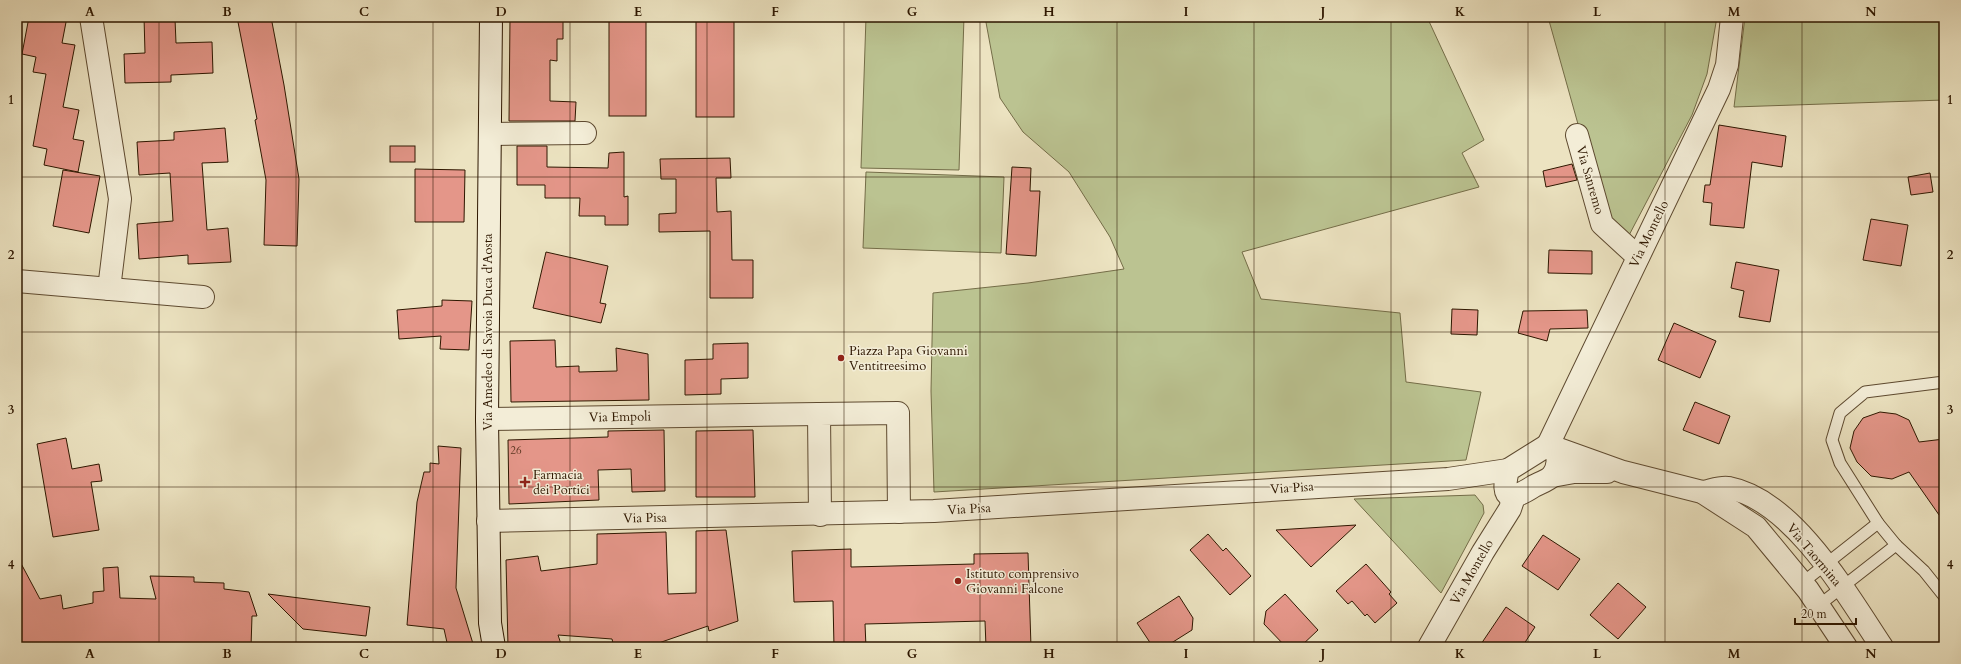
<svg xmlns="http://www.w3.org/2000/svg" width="1961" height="664" font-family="Cardo,serif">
  <rect width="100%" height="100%" fill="#ece3c1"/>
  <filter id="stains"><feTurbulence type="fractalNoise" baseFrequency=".005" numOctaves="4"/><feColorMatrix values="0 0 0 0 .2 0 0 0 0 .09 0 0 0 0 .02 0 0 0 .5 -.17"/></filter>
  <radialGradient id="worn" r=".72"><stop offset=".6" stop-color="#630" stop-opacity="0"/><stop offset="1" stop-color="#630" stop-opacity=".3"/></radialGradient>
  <g fill="#bbc391" stroke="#746d48">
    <path d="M 866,17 L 964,17 L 959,170 L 861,168 Z"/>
    <path d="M 985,17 L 1427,17 L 1484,140 L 1462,153 L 1479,187 L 1242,252 L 1261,299 L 1400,313 L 1406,382 L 1481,392 L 1466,460 L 934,492 L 931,391 L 933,293 L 1028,283 L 1124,269 L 1110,237 L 1069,172 L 1023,132 L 1000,98 Z"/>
    <path d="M 1548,17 L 1717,17 L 1707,74 L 1692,115 L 1626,241 L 1604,217 Z"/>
    <path d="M 1745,17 L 1944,17 L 1944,100 L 1734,107 Z"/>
    <path d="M 866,172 L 1004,177 L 1001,253 L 863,248 Z"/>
    <path d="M 1475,495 L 1483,505 L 1484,513 L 1441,593 L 1354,499 Z"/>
  </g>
  <g fill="#e49689" stroke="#2e1700">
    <path d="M 29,17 L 67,17 L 62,43 L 75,45 L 63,107 L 79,110 L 73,139 L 84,141 L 78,172 L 44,165 L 47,149 L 33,146 L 46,74 L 33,72 L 36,57 L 22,54 Z"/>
    <path d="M 144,17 L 171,17 L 171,19 L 175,19 L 176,43 L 212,42 L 213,73 L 171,75 L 171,82 L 125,83 L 124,54 L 145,53 Z"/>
    <path d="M 237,17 L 271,17 L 284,85 L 299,179 L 297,246 L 264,245 L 266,180 L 255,120 L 257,119 Z"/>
    <path d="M 510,17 L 542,17 L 542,20 L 563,21 L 563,39 L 557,39 L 557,61 L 550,60 L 550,101 L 576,102 L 575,121 L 509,121 Z"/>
    <rect x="609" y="17" width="37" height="99"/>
    <rect x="696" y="17" width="38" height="100"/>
    <path d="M 1719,125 L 1786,136 L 1782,167 L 1752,162 L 1744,228 L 1710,225 L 1712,203 L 1703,202 L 1705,185 L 1710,185 Z"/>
    <path d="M 225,128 L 228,162 L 202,163 L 207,230 L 228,228 L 231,262 L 188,264 L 188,255 L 139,259 L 137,224 L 173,221 L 170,173 L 139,175 L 137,142 L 174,140 L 174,132 Z"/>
    <rect x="390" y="146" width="25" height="16"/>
    <path d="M 517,146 L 547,146 L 547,167 L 608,168 L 609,153 L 624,152 L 624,197 L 628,196 L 628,225 L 605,225 L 605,216 L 579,216 L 580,198 L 545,198 L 545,185 L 517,185 Z"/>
    <path d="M 730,158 L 731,178 L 716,178 L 717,212 L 731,211 L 732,260 L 753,260 L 753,298 L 710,298 L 710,231 L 659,232 L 659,214 L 676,213 L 676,179 L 661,179 L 660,159 Z"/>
    <path d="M 1572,164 L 1577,180 L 1546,187 L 1543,171 Z"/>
    <path d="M 1012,167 L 1031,168 L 1030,191 L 1040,191 L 1036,256 L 1006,254 Z"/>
    <path d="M 415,169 L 465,170 L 464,222 L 415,222 Z"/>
    <path d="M 63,170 L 100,176 L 89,233 L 53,226 Z"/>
    <path d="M 1930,173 L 1933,192 L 1911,195 L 1908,177 Z"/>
    <path d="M 1871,219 L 1908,225 L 1901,266 L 1863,260 Z"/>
    <path d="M 1549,250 L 1592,251 L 1592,274 L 1548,273 Z"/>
    <path d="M 546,252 L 608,266 L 600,303 L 606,304 L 601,323 L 533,308 Z"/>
    <path d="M 1736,262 L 1779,270 L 1770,322 L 1739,317 L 1744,291 L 1731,288 Z"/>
    <path d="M 442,300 L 472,301 L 469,350 L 440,349 L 441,336 L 399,339 L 397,310 L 442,306 Z"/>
    <path d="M 1452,309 L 1478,310 L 1477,335 L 1451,334 Z"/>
    <path d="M 1587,310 L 1588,328 L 1550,329 L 1547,341 L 1518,333 L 1523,311 Z"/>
    <path d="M 1674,323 L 1716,341 L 1700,378 L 1658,360 Z"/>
    <path d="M 555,340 L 556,367 L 579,366 L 579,372 L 617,371 L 616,348 L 648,354 L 649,400 L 511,402 L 510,341 Z"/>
    <path d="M 748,343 L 748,378 L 721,379 L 721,394 L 685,395 L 685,360 L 713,359 L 713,344 Z"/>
    <path d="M 1695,402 L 1730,416 L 1719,444 L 1683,430 Z"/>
    <path d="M 1880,412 L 1896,414 L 1909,420 L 1919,442 L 1944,439 L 1944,522 L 1909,472 L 1892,479 L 1871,476 L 1857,462 L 1850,448 L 1854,431 L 1863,418 Z"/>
    <path d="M 664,430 L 665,491 L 632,492 L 631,469 L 598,470 L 599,500 L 509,504 L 508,440 L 608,437 L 608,431 Z"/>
    <path d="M 753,430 L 755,497 L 696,497 L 696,431 Z"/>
    <path d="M 66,438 L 72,469 L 99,464 L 102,481 L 91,482 L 99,530 L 53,537 L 37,444 Z"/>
    <path d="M 438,446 L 461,448 L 456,588 L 474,647 L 448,647 L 444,629 L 407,625 L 417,502 L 424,472 L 430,472 L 430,463 L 439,464 Z"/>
    <path d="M 1356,525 L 1311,567 L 1276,530 Z"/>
    <path d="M 726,530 L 738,621 L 709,631 L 708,626 L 647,647 L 614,647 L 612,639 L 558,635 L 562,647 L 508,647 L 506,560 L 538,556 L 541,571 L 597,564 L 597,534 L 666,532 L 668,594 L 696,593 L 696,531 Z"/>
    <path d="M 1208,534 L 1223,551 L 1226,548 L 1251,576 L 1230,595 L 1190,550 Z"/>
    <path d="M 1543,535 L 1580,559 L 1558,590 L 1522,566 Z"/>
    <path d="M 851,549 L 851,567 L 974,564 L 974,554 L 1028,553 L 1031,647 L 986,647 L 985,621 L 865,624 L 866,647 L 834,647 L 833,601 L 794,602 L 792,551 Z"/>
    <path d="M 17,556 L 40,599 L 61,595 L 63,609 L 93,603 L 93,592 L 104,591 L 103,568 L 118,567 L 120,598 L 156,599 L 150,576 L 194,577 L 194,582 L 224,583 L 224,589 L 249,592 L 257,616 L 252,616 L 251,647 L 158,646 L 158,644 L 126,647 L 22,647 L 17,642 Z"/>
    <path d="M 1366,564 L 1391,592 L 1389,594 L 1397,603 L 1375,623 L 1367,614 L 1365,616 L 1352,601 L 1348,604 L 1336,591 Z"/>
    <path d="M 1618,583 L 1646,607 L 1618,639 L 1590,615 Z"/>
    <path d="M 268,594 L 370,607 L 366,636 L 303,629 Z"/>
    <path d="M 1285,594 L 1318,630 L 1300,647 L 1286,647 L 1264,624 L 1266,611 Z"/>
    <path d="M 1179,596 L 1193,618 L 1192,630 L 1165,647 L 1151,644 L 1137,623 Z"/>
    <path d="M 1506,607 L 1535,627 L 1522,647 L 1479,647 Z"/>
  </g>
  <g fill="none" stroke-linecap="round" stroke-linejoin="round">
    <defs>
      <g id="lane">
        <path d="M 1944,382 L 1865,392 L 1840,413 L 1832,440 L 1840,463 L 1878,523 L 1896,545 L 1924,571 L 1944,596"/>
        <path d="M 1802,583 L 1878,523"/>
        <path d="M 1818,606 L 1896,545"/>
      </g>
      <g id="street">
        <path d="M 91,17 L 120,199 L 109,289"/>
        <path d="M 490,134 L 585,133"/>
        <path d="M 1577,135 L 1602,224 L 1638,257"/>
        <path d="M 17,281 L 203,297"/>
        <path d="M 487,419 L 819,414"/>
        <path d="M 1548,445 L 1719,89 L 1727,65 L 1732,17"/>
        <path d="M 1548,445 L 1556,448 C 1558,458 1559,466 1553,475 C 1549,480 1540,483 1534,486 C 1511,501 1500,501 1508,470 Z"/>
        <path d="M 1556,448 L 1623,472 L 1702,492 L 1756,527 L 1808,590 L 1846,647"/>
        <path d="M 1552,476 L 1574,472 L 1607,472"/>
        <path d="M 1702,492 C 1710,491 1721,486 1729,488 C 1793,500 1848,596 1882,647"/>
        <path d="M 820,515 L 819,414 L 898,413 L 899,512"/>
        <path d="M 488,521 L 934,511 L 1448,479 L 1508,470"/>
        <path d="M 1429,647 L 1483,552 L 1510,509 L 1514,497"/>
      </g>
      <path id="secondary" d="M 491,17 L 487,419 L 490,623 L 494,647"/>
    </defs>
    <use href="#lane" stroke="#5e4a30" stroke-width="13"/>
    <use href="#street" stroke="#5e4a30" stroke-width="24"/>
    <use href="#secondary" stroke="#2e1700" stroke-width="24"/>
    <use href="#lane" stroke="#f3edd7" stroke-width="11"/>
    <use href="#street" stroke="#f3edd7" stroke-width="22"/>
    <use href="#secondary" stroke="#f3edd7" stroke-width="22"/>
  </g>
  <path fill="none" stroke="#2e1700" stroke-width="1" stroke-opacity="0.55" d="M 159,17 L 159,647M 296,17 L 296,647M 433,17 L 433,647M 570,17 L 570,647M 707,17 L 707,647M 844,17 L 844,647M 980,17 L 980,647M 1117,17 L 1117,647M 1254,17 L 1254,647M 1391,17 L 1391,647M 1528,17 L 1528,647M 1665,17 L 1665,647M 1802,17 L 1802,647M 17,177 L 1944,177M 17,332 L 1944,332M 17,487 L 1944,487"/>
  <g fill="#8f2418" stroke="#f3edd7" stroke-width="1.5">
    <circle cx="841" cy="358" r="4"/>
    <path d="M523 476h4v4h4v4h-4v4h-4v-4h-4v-4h4z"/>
    <circle cx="958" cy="581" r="4"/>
  </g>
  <g text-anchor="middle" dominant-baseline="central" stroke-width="3" stroke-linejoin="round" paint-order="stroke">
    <g font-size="11" fill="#5c3722">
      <text x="516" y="450">26</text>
    </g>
    <g font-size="13" fill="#2e1700" stroke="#f3edd7">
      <text transform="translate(1590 180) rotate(74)">Via Sanremo</text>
      <text transform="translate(1649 234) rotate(-64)">Via Montello</text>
      <text transform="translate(488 332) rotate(-90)">Via Amedeo di Savoia Duca d'Aosta</text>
      <text transform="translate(620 417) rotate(-1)">Via Empoli</text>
      <text transform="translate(1292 488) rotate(-4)">Via Pisa</text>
      <text transform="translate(969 509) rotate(-3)">Via Pisa</text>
      <text transform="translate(645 518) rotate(-1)">Via Pisa</text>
      <text transform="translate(1814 555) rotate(50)">Via Taormina</text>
      <text transform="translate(1472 572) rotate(-60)">Via Montello</text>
    </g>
    <g font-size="13" fill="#2e1700" stroke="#f3edd7" text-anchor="start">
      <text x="849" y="351">Piazza Papa Giovanni<tspan x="849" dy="15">Ventitreesimo</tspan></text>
      <text x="533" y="475">Farmacia<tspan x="533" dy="15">dei Portici</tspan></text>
      <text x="966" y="574">Istituto comprensivo<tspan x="966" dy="15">Giovanni Falcone</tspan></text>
    </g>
  </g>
  <rect width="1961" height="664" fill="none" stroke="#ece3c1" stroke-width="44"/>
  <path d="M1795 618v6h61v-6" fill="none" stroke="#2e1700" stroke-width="2"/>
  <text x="1801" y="618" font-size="12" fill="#2e1700" stroke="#f3edd7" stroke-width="3" paint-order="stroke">20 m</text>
  <rect x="22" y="22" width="1917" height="620" fill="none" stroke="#2e1700" stroke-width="1.5"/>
  <g font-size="13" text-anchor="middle" font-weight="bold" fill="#2e1700">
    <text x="90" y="16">A</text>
    <text x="227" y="16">B</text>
    <text x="364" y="16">C</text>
    <text x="501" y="16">D</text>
    <text x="638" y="16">E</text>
    <text x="775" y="16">F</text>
    <text x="912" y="16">G</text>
    <text x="1049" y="16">H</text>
    <text x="1186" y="16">I</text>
    <text x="1323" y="16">J</text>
    <text x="1460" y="16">K</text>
    <text x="1597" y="16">L</text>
    <text x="1734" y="16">M</text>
    <text x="1871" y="16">N</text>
    <text x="11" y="104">1</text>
    <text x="1950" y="104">1</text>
    <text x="11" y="259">2</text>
    <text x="1950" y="259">2</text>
    <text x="11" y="414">3</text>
    <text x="1950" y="414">3</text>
    <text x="11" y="569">4</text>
    <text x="1950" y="569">4</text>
    <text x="90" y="658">A</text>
    <text x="227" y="658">B</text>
    <text x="364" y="658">C</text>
    <text x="501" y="658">D</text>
    <text x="638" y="658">E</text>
    <text x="775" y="658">F</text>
    <text x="912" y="658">G</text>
    <text x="1049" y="658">H</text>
    <text x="1186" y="658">I</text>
    <text x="1323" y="658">J</text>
    <text x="1460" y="658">K</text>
    <text x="1597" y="658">L</text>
    <text x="1734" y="658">M</text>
    <text x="1871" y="658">N</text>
  </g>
  <rect width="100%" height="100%" filter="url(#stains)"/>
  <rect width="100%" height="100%" fill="url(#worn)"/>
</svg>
